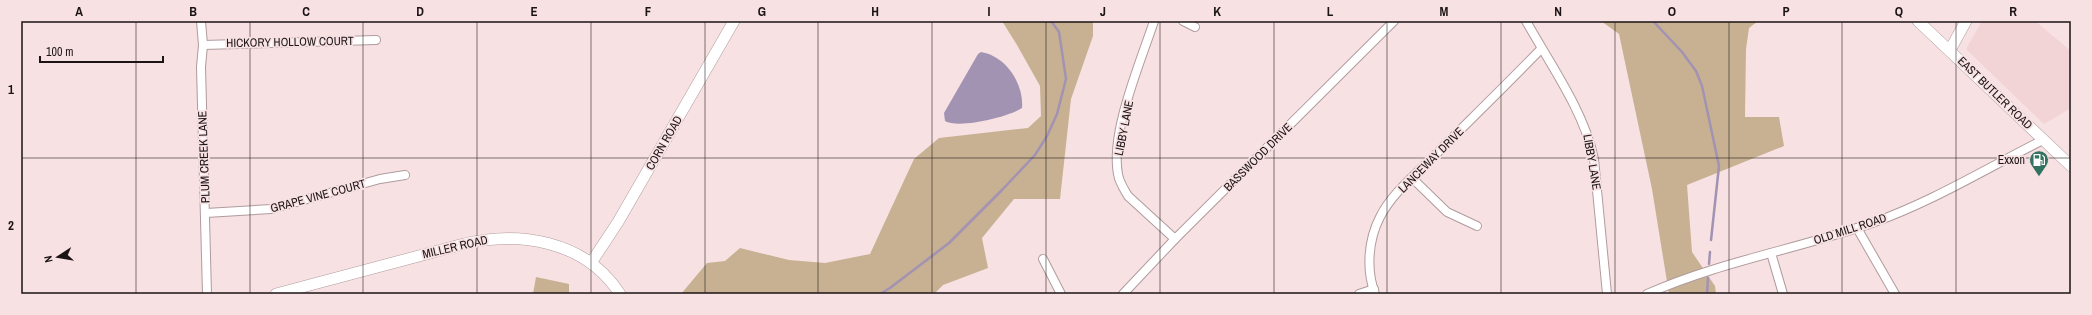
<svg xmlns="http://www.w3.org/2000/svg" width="2092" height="315" font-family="'Archivo Narrow',sans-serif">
  <rect width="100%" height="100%" fill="#f7e1e3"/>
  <path fill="#f2d3d6" d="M 1982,21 L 2035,21 L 2071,51 L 2071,108 L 2044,124 L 1966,49 Z"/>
  <g fill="#c7b192">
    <path d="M 1002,21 L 1093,21 L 1093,36 L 1071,99 L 1060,199 L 1014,199 L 982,238 L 988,268 L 943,285 L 934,294 L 681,294 L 707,263 L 725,261 L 740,248 L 789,260 L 825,263 L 870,254 L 914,159 L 939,138 L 1028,128 L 1041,116 L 1040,86 L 1017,45 Z"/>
    <path d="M 1601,21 L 1758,21 L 1749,28 L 1746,49 L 1745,117 L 1779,117 L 1784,146 L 1687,185 L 1692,252 L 1715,286 L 1716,294 L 1669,294 L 1652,189 L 1619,34 Z"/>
    <path d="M 536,277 L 569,284 L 569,294 L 533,294 Z"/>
  </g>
  <path fill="#a293b3" d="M 981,52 C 1006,56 1024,84 1022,108 C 1009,117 959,129 945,121 L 944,113 L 978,54 Z"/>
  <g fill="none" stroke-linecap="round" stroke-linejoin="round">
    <g stroke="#a293b3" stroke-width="2.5">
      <path d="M 1653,21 L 1682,52 L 1696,71 L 1702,86 L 1719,166 L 1711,240"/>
      <path d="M 1709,264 L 1710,252"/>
      <path d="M 880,294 L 890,288 L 949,243 L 1002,190 L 1035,155 L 1047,136 L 1057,114 L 1066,79 L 1059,32 L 1051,21"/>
      <path d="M 1707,294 L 1708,278"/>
    </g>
    <defs>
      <g id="street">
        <path d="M 201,21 L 203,45 L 201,67 L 207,294"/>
        <path d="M 1154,21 C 1141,61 1110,132 1118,174 C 1119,182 1124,189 1128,196 L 1175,239"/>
        <path d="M 1183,21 L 1195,27"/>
        <path d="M 1526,21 C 1550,64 1584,111 1594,159 L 1607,294"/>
        <path d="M 203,45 L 376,40"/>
        <path d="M 1412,178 L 1447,212 L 1477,226"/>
        <path d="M 206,213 L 271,209 L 380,179 L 405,175"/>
        <path d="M 1857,228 L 1895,294"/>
        <path d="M 1771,253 L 1783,294"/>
        <path d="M 1043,259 L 1061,294"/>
        <path d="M 1123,294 L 1175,239 L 1394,21"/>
        <path d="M 1359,294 L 1374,289"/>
        <path d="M 1375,294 C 1366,270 1368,240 1380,217 C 1392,193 1416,174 1435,155 C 1470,120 1506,85 1541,49"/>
        <path d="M 1647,294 C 1719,262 1798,249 1872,223 C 1932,202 1987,168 2043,140"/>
      </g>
      <g id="secondary">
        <path d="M 1918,21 L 2071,166"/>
        <path d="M 1950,50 L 1966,21"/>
        <path d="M 591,263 L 618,222 L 734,21"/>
        <path d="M 276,294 L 460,245 C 518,230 585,240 620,294"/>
      </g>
    </defs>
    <use href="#street" stroke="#b09b9e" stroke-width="10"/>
    <use href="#secondary" stroke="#b09b9e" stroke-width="12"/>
    <use href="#street" stroke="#fff" stroke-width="8"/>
    <use href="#secondary" stroke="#fff" stroke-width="11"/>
  </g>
  <path fill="none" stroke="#1b1314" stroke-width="1" stroke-opacity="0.55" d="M 136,21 L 136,294M 250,21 L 250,294M 363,21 L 363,294M 477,21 L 477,294M 591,21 L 591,294M 705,21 L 705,294M 818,21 L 818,294M 932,21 L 932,294M 1046,21 L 1046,294M 1160,21 L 1160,294M 1274,21 L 1274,294M 1387,21 L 1387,294M 1501,21 L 1501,294M 1615,21 L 1615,294M 1729,21 L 1729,294M 1842,21 L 1842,294M 1956,21 L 1956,294M 21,158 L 2071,158"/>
  <defs>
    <symbol id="fuel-pin" viewBox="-11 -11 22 30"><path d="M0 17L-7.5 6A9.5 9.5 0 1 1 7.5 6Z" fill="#327261" stroke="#f7e1e3"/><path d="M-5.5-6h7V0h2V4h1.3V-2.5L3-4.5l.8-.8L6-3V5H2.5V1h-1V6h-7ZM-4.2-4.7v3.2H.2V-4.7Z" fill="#fff"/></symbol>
  </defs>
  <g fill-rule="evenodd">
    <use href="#fuel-pin" x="2028" y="149" width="22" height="30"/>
  </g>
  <g text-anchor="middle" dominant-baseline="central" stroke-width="3.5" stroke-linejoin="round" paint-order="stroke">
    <g font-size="12" fill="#1b1314" stroke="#f7e1e3">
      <text transform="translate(290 42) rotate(-1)">HICKORY HOLLOW COURT</text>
      <text transform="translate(1995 93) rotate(44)">EAST BUTLER ROAD</text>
      <text transform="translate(1124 128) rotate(-79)">LIBBY LANE</text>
      <text transform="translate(664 143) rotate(-60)">CORN ROAD</text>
      <text transform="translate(204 157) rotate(-92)">PLUM CREEK LANE</text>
      <text transform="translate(1258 157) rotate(-45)">BASSWOOD DRIVE</text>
      <text transform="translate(1431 160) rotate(-45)">LANCEWAY DRIVE</text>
      <text transform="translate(1592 162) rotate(80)">LIBBY LANE</text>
      <text transform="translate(318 196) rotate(-15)">GRAPE VINE COURT</text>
      <text transform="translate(1850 229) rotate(-18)">OLD MILL ROAD</text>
      <text transform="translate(455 247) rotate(-13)">MILLER ROAD</text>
    </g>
    <g font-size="12" fill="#1b1314" stroke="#f7e1e3" text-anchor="end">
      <text x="2025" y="160">Exxon</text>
    </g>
  </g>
  <rect width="2092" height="315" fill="none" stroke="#f7e1e3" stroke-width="44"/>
  <g transform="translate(58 257) rotate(258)" stroke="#f7e1e3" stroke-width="3" paint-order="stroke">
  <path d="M0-3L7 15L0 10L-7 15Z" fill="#1b1314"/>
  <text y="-6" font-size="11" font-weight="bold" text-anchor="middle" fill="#1b1314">N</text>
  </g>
  <path d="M40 56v6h123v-6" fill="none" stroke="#1b1314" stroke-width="2"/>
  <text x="46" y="56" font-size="12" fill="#1b1314" stroke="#f7e1e3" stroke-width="3" paint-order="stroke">100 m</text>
  <rect x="22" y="22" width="2048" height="271" fill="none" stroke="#1b1314" stroke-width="1.5"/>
  <g font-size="13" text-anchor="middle" font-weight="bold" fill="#1b1314">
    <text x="79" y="16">A</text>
    <text x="193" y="16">B</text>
    <text x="306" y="16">C</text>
    <text x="420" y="16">D</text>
    <text x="534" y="16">E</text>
    <text x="648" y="16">F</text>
    <text x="762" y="16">G</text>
    <text x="875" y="16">H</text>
    <text x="989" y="16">I</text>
    <text x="1103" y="16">J</text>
    <text x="1217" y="16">K</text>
    <text x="1330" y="16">L</text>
    <text x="1444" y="16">M</text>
    <text x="1558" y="16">N</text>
    <text x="1672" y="16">O</text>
    <text x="1786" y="16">P</text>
    <text x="1899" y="16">Q</text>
    <text x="2013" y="16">R</text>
    <text x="11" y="94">1</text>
    <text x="11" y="230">2</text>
  </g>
</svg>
